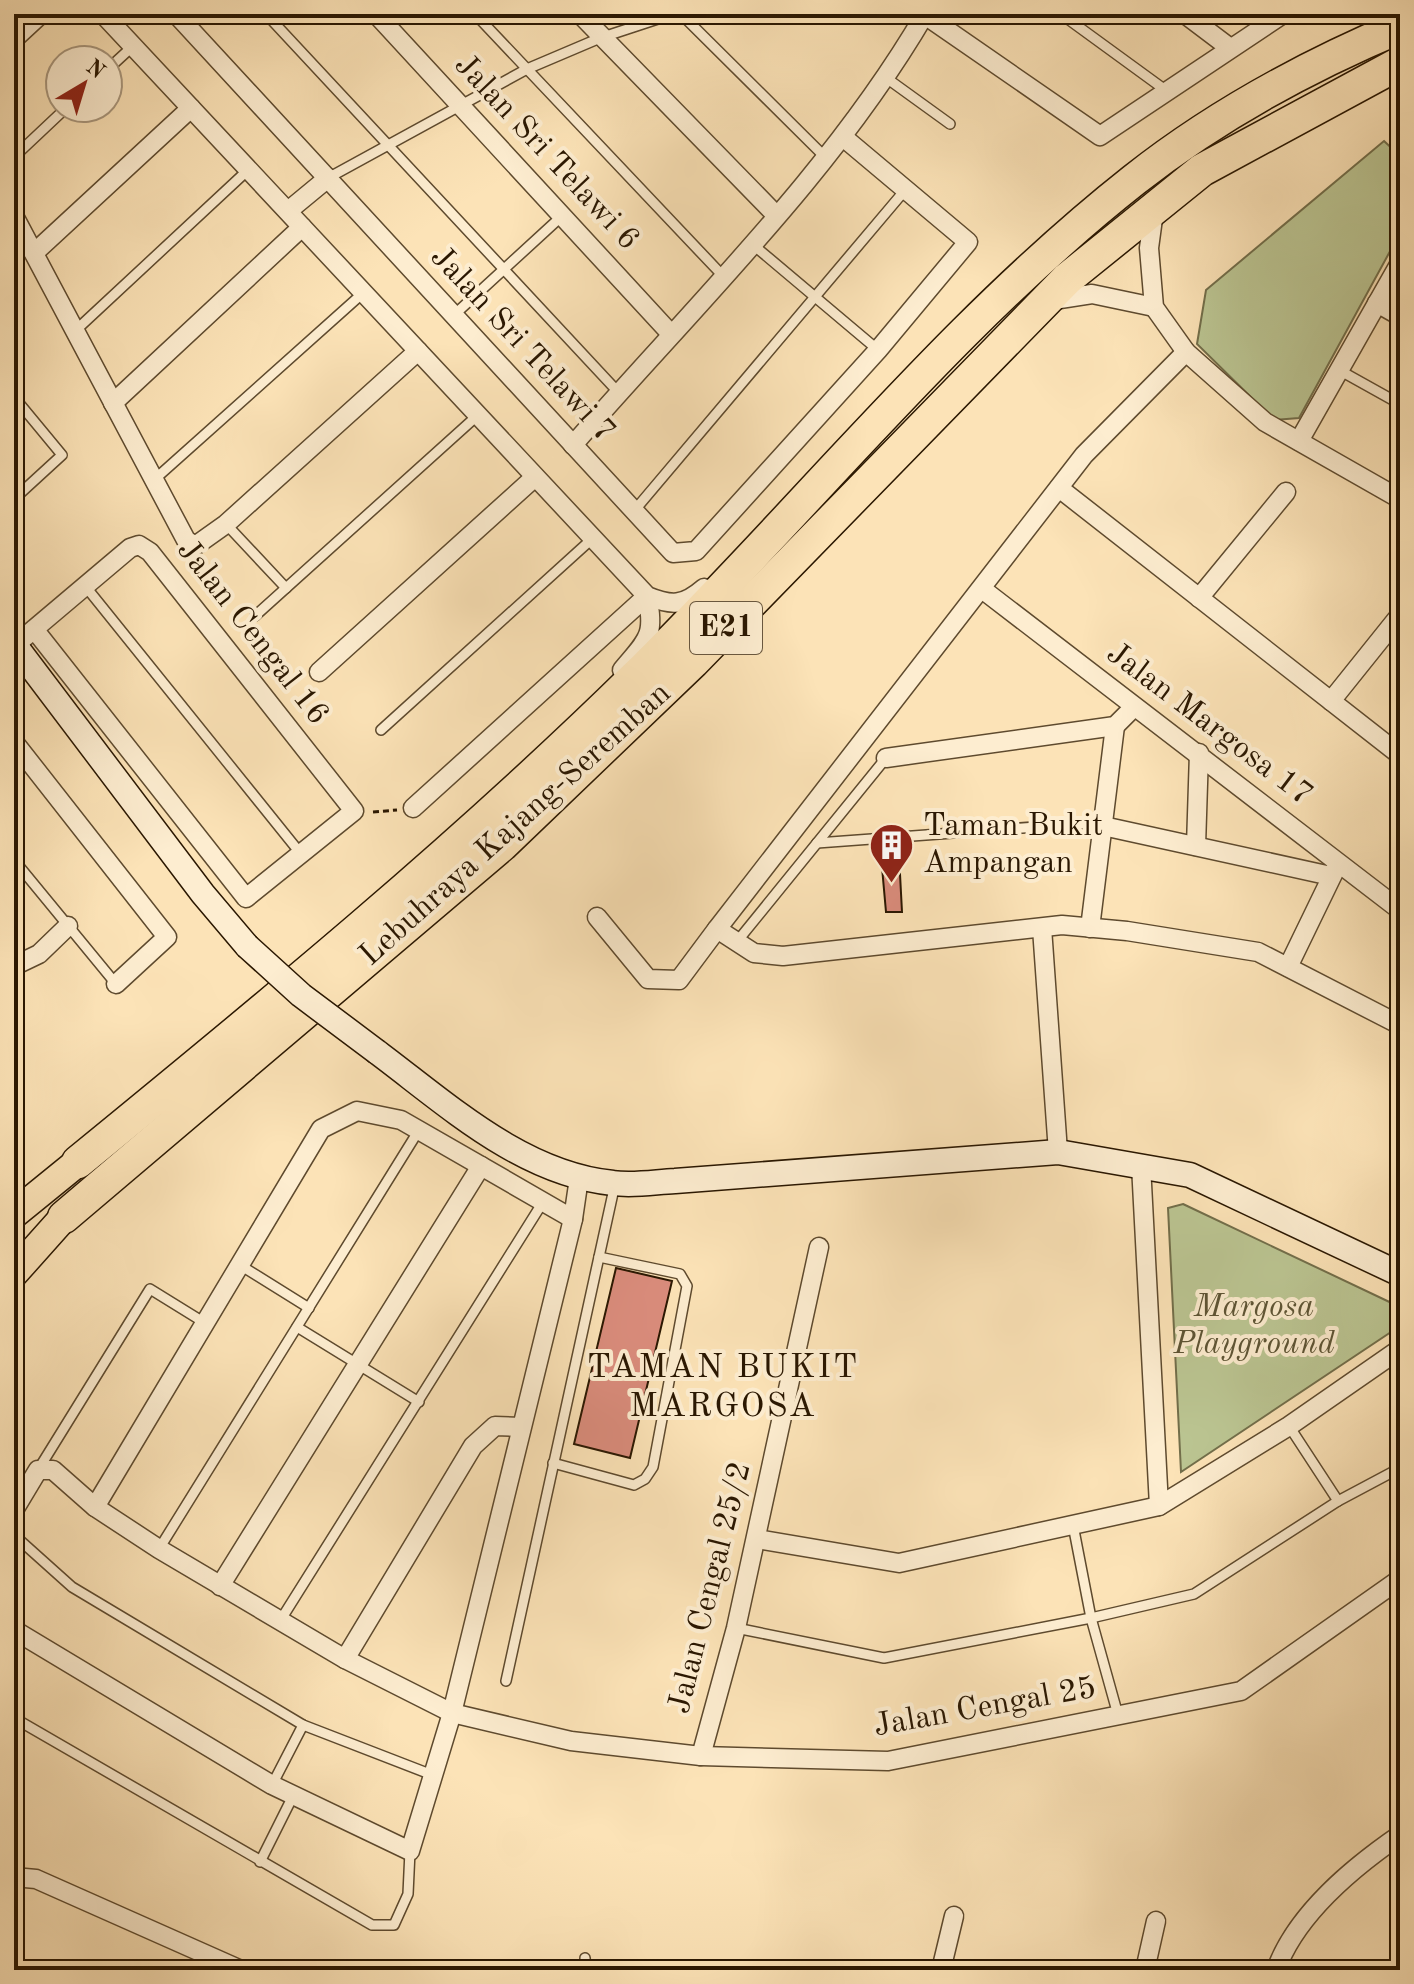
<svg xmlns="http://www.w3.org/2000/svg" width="1414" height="1984" font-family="'Old Standard TT',serif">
  <rect width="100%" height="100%" fill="#fce3b7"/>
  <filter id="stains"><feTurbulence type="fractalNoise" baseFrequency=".0025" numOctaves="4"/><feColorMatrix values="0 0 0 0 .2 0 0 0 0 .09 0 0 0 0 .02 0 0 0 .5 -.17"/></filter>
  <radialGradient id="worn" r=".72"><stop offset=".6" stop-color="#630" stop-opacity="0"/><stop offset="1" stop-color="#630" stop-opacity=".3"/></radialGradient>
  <g fill="#bbc592" stroke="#726e4a" stroke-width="2">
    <path d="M 1384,141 L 1400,156 L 1400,233 L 1299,418 L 1274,420 L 1197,344 L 1206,290 Z"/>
    <path d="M 1183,1204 L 1400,1307 L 1400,1326 L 1181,1472 L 1168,1208 Z"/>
  </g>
  <g fill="#da8c7c" stroke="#2a1701" stroke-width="2">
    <path d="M 899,855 L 902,912 L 886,912 L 881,856 Z"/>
    <path d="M 616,1268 L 672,1281 L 630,1458 L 574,1444 Z"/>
  </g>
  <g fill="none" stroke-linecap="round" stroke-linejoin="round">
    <defs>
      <g id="lane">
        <path d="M 266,14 L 619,393"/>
        <path d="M 475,14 L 723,276"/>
        <path d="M 681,14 L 826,158"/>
        <path d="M 1061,14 L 1168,92"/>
        <path d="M 108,69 L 133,46"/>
        <path d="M 885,77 L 950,124"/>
        <path d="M 14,157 L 66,108"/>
        <path d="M 328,178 L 527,69 L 600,38 L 673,14"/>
        <path d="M 751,243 L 878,350"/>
        <path d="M 454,315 L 563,215"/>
        <path d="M 75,331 L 248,170"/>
        <path d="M 1339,370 L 1400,404"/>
        <path d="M 14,397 L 62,455 L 14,499"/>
        <path d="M 155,479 L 363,293"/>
        <path d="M 634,511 L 906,189"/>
        <path d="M 226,524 L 286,588"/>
        <path d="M 86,587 L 301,854"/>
        <path d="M 255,616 L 478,415"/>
        <path d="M 381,730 L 593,538"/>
        <path d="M 817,843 L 1103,822"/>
        <path d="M 14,860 L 116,984"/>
        <path d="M 735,944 L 886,758"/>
        <path d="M 240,1265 L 309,1308"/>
        <path d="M 297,1327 L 419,1402"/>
        <path d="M 553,1463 L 634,1485 L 645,1479 L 653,1467 L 687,1286 L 680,1274 L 599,1257"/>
        <path d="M 38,1470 L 150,1289 L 205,1323"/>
        <path d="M 1338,1501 L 1400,1468"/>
        <path d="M 1073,1525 L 1091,1618 L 1118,1715"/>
        <path d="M 14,1535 L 72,1587 L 303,1725 L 435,1776"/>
        <path d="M 159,1549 L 419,1130"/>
        <path d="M 280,1621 L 543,1202"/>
        <path d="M 736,1628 L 884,1658 L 1091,1618 L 1194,1594 L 1338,1501 L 1289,1426"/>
        <path d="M 506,1681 L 615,1184"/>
        <path d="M 14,1718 L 372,1925 L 394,1925 L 408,1894 L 410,1851"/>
        <path d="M 272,1785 L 303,1725"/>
        <path d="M 260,1862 L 293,1796"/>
        <path d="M 585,1958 L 586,1970"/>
      </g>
      <g id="street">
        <path d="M 103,14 L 647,596 C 672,606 683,606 704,588"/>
        <path d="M 176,14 L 673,553 L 696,551 L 878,350 L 968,242 L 843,137"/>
        <path d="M 376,14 L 671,334"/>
        <path d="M 580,14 L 776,215"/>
        <path d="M 1185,14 L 1230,48"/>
        <path d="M 925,15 L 1100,136 L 1283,14"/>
        <path d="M 14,39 L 41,14"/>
        <path d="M 288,211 L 328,178"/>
        <path d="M 1154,211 L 1149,248 L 1154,307 L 1186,352 L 1265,422 L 1400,499"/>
        <path d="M 14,216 L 186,540 L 195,546 L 226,524 L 418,351"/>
        <path d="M 34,253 L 191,108"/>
        <path d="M 1047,301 L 1092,294 L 1154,307"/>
        <path d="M 1377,303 L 1400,316"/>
        <path d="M 1186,352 L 1084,455 L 717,929 L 754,953 L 783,956 L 1062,925 L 1127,931 L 1258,952 L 1400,1025"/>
        <path d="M 113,403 L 302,227"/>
        <path d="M 1299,441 L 1400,263"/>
        <path d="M 573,445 C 693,307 833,172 925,14"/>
        <path d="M 1059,488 L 1400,755"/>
        <path d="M 982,589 L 1400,910"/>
        <path d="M 1199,598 L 1286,492"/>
        <path d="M 14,646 L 130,548 L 139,545 L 150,552 L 354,811 L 246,898 L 34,629"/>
        <path d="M 622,670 C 647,640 656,636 647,596"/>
        <path d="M 319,672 L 535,477"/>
        <path d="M 1331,701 L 1400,615"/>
        <path d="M 14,742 L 167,937 L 116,984"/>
        <path d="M 886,758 L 1115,726 L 1134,707"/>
        <path d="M 413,808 L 647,596"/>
        <path d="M 1103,826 L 1331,876"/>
        <path d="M 1196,846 L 1199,753"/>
        <path d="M 597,917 L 648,979 L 679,980 L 717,929"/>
        <path d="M 1042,928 L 1058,1152"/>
        <path d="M 1090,928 L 1115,726"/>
        <path d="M 14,966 L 39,954 L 68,926"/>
        <path d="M 1288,967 L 1335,870"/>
        <path d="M 1141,1165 L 1159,1506"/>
        <path d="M 95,1507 L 321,1129 L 357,1111 L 401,1120 L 573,1219"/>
        <path d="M 14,1510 L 38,1470 L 53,1470 L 95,1507 L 159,1549 L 345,1659 L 452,1713 L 571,1741 L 701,1756 L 888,1761 L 1241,1691 L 1400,1579"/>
        <path d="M 757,1539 L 899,1563 L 1159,1506 L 1289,1426 L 1400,1349"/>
        <path d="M 220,1586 L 481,1166"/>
        <path d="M 14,1630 L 272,1785 L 410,1851 L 452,1713 L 573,1219 L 579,1178"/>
        <path d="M 345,1659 L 473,1446 L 495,1426 L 520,1427"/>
        <path d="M 701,1756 L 736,1628 L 819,1247"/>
        <path d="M 14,1877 L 36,1879 L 241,1970"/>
        <path d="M 941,1970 L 954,1916"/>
        <path d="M 1145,1970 L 1156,1921"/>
        <path d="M 1276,1970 C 1296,1914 1352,1868 1400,1835"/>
      </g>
      <g id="secondary">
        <path d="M 14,644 L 203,894 L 247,946"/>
        <path d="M 377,1052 C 448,1105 522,1174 613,1183 C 633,1186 655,1182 675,1181 L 1058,1152 L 1190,1175 L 1400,1274"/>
      </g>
      <g id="primary">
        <path d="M 14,1214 L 78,1162"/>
        <path d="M 14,1273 L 64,1217"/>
      </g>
      <g id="highway">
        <path d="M 78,1162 C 269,1006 460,849 635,677 C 802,513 950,325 1134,180 C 1215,116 1305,67 1400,27"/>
        <path d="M 64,1217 L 502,845 L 693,662 L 1067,279 L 1202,170 L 1400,63"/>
      </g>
    </defs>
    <use href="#lane" stroke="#5e4a2e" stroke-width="12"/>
    <use href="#street" stroke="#5e4a2e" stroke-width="21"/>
    <use href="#secondary" stroke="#2a1701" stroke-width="27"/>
    <use href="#primary" stroke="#2a1701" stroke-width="31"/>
    <use href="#highway" stroke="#2a1701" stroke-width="35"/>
    <path stroke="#2a1701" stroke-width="3" stroke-dasharray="6 4" stroke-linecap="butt" d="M 373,812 L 397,810"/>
    <use href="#lane" stroke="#fdedd0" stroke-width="9"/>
    <use href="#street" stroke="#fdedd0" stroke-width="18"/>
    <use href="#secondary" stroke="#fdedd0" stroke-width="24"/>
    <use href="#primary" stroke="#fce3b7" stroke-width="28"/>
    <use href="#highway" stroke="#fce3b7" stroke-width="32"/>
    <defs>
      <path id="secondary-bridge" d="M 247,946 L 301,995 L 377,1052"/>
    </defs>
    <use href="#secondary-bridge" stroke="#2a1701" stroke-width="27" stroke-linecap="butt"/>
    <use href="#secondary-bridge" stroke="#fdedd0" stroke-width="24"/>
  </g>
  <defs>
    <symbol id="building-pin" viewBox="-11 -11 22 30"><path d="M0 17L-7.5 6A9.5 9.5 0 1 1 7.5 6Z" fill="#8f2418" stroke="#fdedd0"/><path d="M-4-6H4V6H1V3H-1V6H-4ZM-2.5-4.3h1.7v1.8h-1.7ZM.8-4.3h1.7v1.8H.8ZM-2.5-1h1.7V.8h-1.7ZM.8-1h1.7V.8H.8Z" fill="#fff"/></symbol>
  </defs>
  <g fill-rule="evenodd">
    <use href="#building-pin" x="866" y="820" width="51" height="69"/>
  </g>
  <g text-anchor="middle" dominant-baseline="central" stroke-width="8" stroke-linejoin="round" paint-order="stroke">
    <rect fill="#fdedd0" stroke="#69573f" stroke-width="2" x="690" y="602" width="72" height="52" rx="6"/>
    <g font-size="30" font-weight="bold" fill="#2a1701">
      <text x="726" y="628">E21</text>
    </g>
    <g font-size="32" fill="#2a1701" stroke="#fdedd0">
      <text transform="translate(546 153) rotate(47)">Jalan Sri Telawi 6</text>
      <text transform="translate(522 345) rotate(47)">Jalan Sri Telawi 7</text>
      <text transform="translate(252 633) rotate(52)">Jalan Cengal 16</text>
      <text transform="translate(1209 725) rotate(37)">Jalan Margosa 17</text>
      <text transform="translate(516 825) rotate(-42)">Lebuhraya Kajang-Seremban</text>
      <text transform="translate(711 1588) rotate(-76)">Jalan Cengal 25/2</text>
      <text transform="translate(985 1708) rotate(-10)">Jalan Cengal 25</text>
    </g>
    <g font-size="32" fill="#2a1701" stroke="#fdedd0" text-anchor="start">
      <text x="923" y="827">Taman Bukit<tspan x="923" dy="37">Ampangan</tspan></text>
    </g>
    <g font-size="32" font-style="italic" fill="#5d5434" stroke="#fdedd0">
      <text x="1254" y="1308">Margosa<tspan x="1254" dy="37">Playground</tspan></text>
    </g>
    <g font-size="34" letter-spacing="2" fill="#2a1701" stroke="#fdedd0">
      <text x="723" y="1368">TAMAN BUKIT<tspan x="723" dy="39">MARGOSA</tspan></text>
    </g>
  </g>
  <rect width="1414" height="1984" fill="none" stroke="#fce3b7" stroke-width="48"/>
  <rect x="16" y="16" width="1382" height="1952" fill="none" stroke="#2a1701" stroke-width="4"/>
  <rect x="24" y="24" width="1366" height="1936" fill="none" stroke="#2a1701" stroke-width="2"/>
  <g transform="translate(84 84) rotate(38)"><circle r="38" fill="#fdedd0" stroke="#a9977d" stroke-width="2"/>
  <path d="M0-6L14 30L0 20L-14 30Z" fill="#8f2418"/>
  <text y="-12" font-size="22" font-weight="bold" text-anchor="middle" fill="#2a1701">N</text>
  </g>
  <rect width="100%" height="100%" filter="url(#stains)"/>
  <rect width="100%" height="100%" fill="url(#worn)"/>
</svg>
